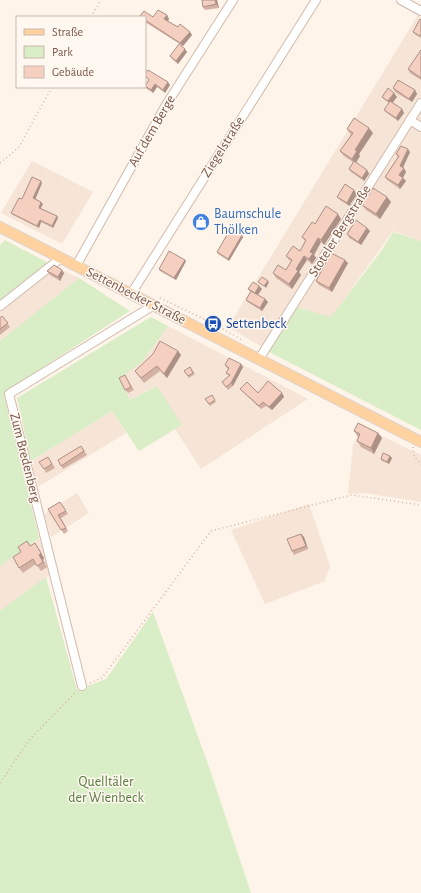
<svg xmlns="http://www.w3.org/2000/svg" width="421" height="893" font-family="'Alegreya Sans',sans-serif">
  <rect width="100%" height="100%" fill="#fef4e9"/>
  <g fill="#f6e5d7">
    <path d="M 421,10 L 421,241 L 393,231 L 331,318 L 288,305 L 262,347 L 228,327 Z"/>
    <path d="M 32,161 L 93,192 L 62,244 L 1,213 Z"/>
    <path d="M 50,264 L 79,278 L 0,341 L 0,301 Z"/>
    <path d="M 168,326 L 272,380 L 308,399 L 201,469 L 175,429 L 181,425 L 156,386 L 130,400 L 118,379 L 142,362 Z"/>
    <path d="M 112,411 L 126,433 L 38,487 L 31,461 Z"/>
    <path d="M 362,426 L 421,455 L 421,502 L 364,493 L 348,494 L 353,445 Z"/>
    <path d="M 77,493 L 89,513 L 51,537 L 44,514 Z"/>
    <path d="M 309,504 L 330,566 L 325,581 L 265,604 L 231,530 Z"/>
    <path d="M 39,538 L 52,573 L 0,611 L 0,566 Z"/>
  </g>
  <g fill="#d9edc6">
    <path d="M 393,232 L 421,241 L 421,430 L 267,351 L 296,307 L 331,317 L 382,250 Z"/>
    <path d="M 5,240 L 50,264 L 0,301 L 0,245 Z"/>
    <path d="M 79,278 L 130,311 L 6,391 L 4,395 L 39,538 L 0,566 L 0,341 Z"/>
    <path d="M 151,317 L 168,326 L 142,362 L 119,379 L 130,400 L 157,386 L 182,425 L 139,451 L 112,411 L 31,461 L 17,398 Z"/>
    <path d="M 46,577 L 77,690 L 106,679 L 153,612 L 209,767 L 251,893 L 0,893 L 0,611 Z"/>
  </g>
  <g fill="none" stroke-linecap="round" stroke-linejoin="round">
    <defs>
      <g id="minor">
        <path d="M 401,0 L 421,11"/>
        <path d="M 410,120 L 421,127"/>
        <path d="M 76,266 L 166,105 L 233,0"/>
        <path d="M 131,294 L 316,0"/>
        <path d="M 0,306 L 61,258"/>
        <path d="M 259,359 L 421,103"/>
        <path d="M 82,686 L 9,394 L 154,305"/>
      </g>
      <path id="major" d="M 0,227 L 421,442"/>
    </defs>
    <use href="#minor" stroke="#d2baad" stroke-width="10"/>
    <use href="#major" stroke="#ddd3d0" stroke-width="12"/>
    <g stroke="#dbb2a1" stroke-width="1.5" stroke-dasharray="1 3" stroke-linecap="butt">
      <path d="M 91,17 L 101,0"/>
      <path d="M 0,163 L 19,147 L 52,87"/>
      <path d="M 160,298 L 208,321 L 219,322 L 223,329 L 242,340"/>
      <path d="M 413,447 L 414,456 L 421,465"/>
      <path d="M 90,683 L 102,678 L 211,531 L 352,495 L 421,505"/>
      <path d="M 0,783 L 30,739 L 77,691"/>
    </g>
    <use href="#minor" stroke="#fff" stroke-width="8"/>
    <use href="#major" stroke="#ffd29f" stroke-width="10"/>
  </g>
  <g fill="#d3b2a4">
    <path d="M 217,0 L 219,8 L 205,10 L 203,7 Z"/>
    <path d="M 167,15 L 169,19 L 168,21 L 178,27 L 190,32 L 192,35 L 183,46 L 145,22 L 145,17 Z"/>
    <path d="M 421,20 L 421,38 L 416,35 L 413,32 Z"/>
    <path d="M 421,50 L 421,80 L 410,73 L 408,69 Z"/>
    <path d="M 187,52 L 178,64 L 172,59 L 170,56 Z"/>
    <path d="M 149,80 L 170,85 L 165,93 L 157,87 L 153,93 L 147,89 L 145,86 Z"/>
    <path d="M 393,88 L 415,90 L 417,94 L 412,102 L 395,92 Z"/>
    <path d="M 394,93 L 397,97 L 392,102 L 402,109 L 404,113 L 398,121 L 387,113 L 384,110 L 389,103 L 385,100 L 382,97 Z"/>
    <path d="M 347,129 L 373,133 L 359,154 L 360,156 L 356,163 L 367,170 L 369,174 L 364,181 L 351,172 L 349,169 L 353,162 L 344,156 L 340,151 L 351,135 Z"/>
    <path d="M 410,152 L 403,168 L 406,172 L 403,178 L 406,181 L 400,189 L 387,180 L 385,177 L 398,157 L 396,154 Z"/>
    <path d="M 42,183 L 35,199 L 43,204 L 41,208 L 57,216 L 58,218 L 53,228 L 41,222 L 39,228 L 13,215 L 11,213 L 22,199 Z"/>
    <path d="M 357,194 L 349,206 L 340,200 L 337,197 Z"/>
    <path d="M 387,197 L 391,202 L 380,219 L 366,210 L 362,205 Z"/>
    <path d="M 341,219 L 324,245 L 321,242 L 314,255 L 316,258 L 312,264 L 307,260 L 299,272 L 301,275 L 292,289 L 276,278 L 273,273 L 286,270 L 291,261 L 289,260 L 286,256 L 300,251 L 305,241 L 302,237 L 315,224 Z"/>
    <path d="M 367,228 L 370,231 L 361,245 L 349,238 L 347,234 Z"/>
    <path d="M 242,235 L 243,237 L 229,261 L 218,254 L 217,252 Z"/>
    <path d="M 186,261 L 176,280 L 160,271 L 159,269 Z"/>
    <path d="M 348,263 L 332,292 L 319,285 L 316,281 Z"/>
    <path d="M 47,271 L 64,273 L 60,281 L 50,275 Z"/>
    <path d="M 259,286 L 262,289 L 258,295 L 265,299 L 268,302 L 262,311 L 249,303 L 246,300 L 251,292 L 248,289 Z"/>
    <path d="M 2,316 L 10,327 L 0,335 L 0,318 Z"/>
    <path d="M 178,351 L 181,355 L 167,378 L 160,371 L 144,383 L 135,371 Z"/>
    <path d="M 241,364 L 243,367 L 233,386 L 228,390 L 222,382 L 229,376 L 226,373 L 228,369 L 225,365 Z"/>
    <path d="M 190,367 L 195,374 L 189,378 L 184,371 Z"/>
    <path d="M 127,378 L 134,390 L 128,393 L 125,390 Z"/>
    <path d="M 240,389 L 258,393 L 282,393 L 284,397 L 272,410 L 266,406 L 261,409 L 243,392 Z"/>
    <path d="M 212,395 L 216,402 L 210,406 L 205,399 Z"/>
    <path d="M 354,431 L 378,433 L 382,438 L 374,454 L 361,447 L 357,441 L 359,437 L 358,437 Z"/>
    <path d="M 81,446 L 87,455 L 63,469 L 58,460 Z"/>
    <path d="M 390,456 L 392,458 L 389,464 L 382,461 L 381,459 Z"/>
    <path d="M 50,460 L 55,468 L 46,473 L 44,469 Z"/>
    <path d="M 60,502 L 68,514 L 61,518 L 68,531 L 64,534 L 48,509 Z"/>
    <path d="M 301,534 L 304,537 L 308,549 L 294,555 L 292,551 Z"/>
    <path d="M 35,543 L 44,558 L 43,560 L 47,567 L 41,571 L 36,564 L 23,573 L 19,568 L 31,546 Z"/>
  </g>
  <g fill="#ac9186">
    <path d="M 215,0 L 217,0 L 219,8 L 216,4 Z"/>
    <path d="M 167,15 L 169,19 L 167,23 L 164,19 Z"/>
    <path d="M 190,32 L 192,35 L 183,46 L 180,43 Z"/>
    <path d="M 185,49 L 187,52 L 178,64 L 176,61 Z"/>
    <path d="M 168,82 L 170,85 L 165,93 L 163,90 Z"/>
    <path d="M 155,84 L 157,87 L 153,93 L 151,90 Z"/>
    <path d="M 415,90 L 417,94 L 412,102 L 409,99 Z"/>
    <path d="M 394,93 L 397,97 L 391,105 L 388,101 Z"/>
    <path d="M 402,109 L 404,113 L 398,121 L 396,118 Z"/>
    <path d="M 369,128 L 373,133 L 359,154 L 360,156 L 355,164 L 352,159 L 355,150 Z"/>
    <path d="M 408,149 L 410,152 L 402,169 L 400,166 Z"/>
    <path d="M 404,168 L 406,172 L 402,179 L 399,175 Z"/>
    <path d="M 367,170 L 369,174 L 364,181 L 362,178 Z"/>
    <path d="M 403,178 L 406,181 L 400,189 L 398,185 Z"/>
    <path d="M 41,181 L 42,183 L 35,200 L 33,198 Z"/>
    <path d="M 354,190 L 357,194 L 349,206 L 347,203 Z"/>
    <path d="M 387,197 L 391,202 L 380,219 L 376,214 Z"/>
    <path d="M 41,202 L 43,204 L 40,209 L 39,208 Z"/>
    <path d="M 338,214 L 341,219 L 324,245 L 321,240 Z"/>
    <path d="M 57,216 L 58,218 L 53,228 L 52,226 Z"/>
    <path d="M 40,220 L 41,222 L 39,228 L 37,226 Z"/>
    <path d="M 367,228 L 370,231 L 361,245 L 358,242 Z"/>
    <path d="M 242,235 L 243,237 L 229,261 L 228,259 Z"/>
    <path d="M 318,238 L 321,242 L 314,255 L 316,258 L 312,264 L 309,259 L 310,252 Z"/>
    <path d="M 304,256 L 307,260 L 299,272 L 301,275 L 292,289 L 289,284 L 296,269 Z"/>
    <path d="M 185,260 L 186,261 L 176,280 L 174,278 Z"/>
    <path d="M 345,260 L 348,263 L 332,292 L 329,288 Z"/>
    <path d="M 62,270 L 64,273 L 60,281 L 58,277 Z"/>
    <path d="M 268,281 L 269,282 L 266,288 L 264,286 Z"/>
    <path d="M 259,286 L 262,289 L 257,296 L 255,293 Z"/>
    <path d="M 265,299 L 268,302 L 262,311 L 260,308 Z"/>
    <path d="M 178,351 L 181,355 L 167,378 L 164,374 Z"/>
    <path d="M 241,364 L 243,367 L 233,386 L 231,383 Z"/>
    <path d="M 282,393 L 284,397 L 272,410 L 269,407 Z"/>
    <path d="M 378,433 L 382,438 L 374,454 L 371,448 Z"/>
    <path d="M 390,456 L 392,458 L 389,464 L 387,462 Z"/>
    <path d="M 301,534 L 304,537 L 308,549 L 306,546 Z"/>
    <path d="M 35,543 L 44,558 L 43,560 L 47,567 L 39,555 Z"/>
  </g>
  <g fill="#f5cfbf" stroke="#ac9186">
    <path d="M 202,0 L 215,0 L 216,4 L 203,7 Z"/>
    <path d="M 158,10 L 167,15 L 164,19 L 178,27 L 180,24 L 190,32 L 180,43 L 145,20 L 145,17 L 140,16 L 144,11 L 153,17 Z"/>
    <path d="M 420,19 L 421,20 L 421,34 L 420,36 L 413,32 Z"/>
    <path d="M 179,44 L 185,49 L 176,61 L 170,56 Z"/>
    <path d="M 421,50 L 421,78 L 408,69 Z"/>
    <path d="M 148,70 L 168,82 L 163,90 L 155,84 L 151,90 L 145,86 L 149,80 L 145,75 L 145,74 Z"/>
    <path d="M 398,80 L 415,90 L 409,99 L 393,88 Z"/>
    <path d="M 388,88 L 394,93 L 388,101 L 382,97 Z"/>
    <path d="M 390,101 L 402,109 L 396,118 L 384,110 Z"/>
    <path d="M 354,118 L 369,128 L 355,150 L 357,151 L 352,159 L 340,151 L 353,133 L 347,129 Z"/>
    <path d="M 401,146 L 408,149 L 400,166 L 404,168 L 399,175 L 403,178 L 398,185 L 385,177 L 399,156 L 396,154 Z"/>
    <path d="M 354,161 L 367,170 L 362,178 L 349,169 Z"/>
    <path d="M 32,177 L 41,181 L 33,198 L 41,202 L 39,208 L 57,216 L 52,226 L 40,220 L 37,226 L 11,213 L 19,198 L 22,199 Z"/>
    <path d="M 345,184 L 354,190 L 347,203 L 337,197 Z"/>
    <path d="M 373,188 L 387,197 L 376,214 L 362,205 Z"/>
    <path d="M 326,206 L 338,214 L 321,240 L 318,238 L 310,252 L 313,253 L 309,259 L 304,256 L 296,269 L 298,271 L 289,284 L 273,273 L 278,265 L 286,270 L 292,260 L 286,256 L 293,246 L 300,251 L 306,240 L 302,237 L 312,222 L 315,224 Z"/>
    <path d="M 356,220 L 367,228 L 358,242 L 347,234 Z"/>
    <path d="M 231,228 L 242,235 L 228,259 L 217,252 Z"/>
    <path d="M 169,251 L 185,260 L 174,278 L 159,269 Z"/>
    <path d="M 331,253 L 345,260 L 329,288 L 316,281 Z"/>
    <path d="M 54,265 L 62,270 L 58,277 L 47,271 Z"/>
    <path d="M 262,277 L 268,281 L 264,286 L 258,282 Z"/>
    <path d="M 253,282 L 259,286 L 255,293 L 248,289 Z"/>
    <path d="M 251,291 L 265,299 L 260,308 L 246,300 Z"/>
    <path d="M 2,316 L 8,323 L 0,329 L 0,318 Z"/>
    <path d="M 160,341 L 178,351 L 164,374 L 157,366 L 141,378 L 135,371 L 153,354 Z"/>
    <path d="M 229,358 L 241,364 L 231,383 L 226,387 L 222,382 L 230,375 L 226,373 L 229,368 L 225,365 Z"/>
    <path d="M 190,367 L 193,373 L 188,376 L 184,371 Z"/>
    <path d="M 125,375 L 131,387 L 125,390 L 119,378 Z"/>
    <path d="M 268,381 L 282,393 L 269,407 L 263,402 L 259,406 L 240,389 L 247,382 L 258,393 Z"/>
    <path d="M 212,395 L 215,400 L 209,404 L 205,399 Z"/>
    <path d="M 358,423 L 378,433 L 371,448 L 357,441 L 360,434 L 354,431 Z"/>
    <path d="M 81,446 L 84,451 L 61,466 L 58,460 Z"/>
    <path d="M 383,453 L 390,456 L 387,462 L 381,459 Z"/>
    <path d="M 48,457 L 52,464 L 44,469 L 39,462 Z"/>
    <path d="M 60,502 L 66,511 L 58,515 L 66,528 L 61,530 L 48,509 Z"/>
    <path d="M 301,534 L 306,546 L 292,551 L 287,539 Z"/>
    <path d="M 27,541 L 30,546 L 35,543 L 41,553 L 39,555 L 43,562 L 37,566 L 33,559 L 19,568 L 13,557 L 21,552 L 18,547 Z"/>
  </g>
  <defs>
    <symbol id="shop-disc" viewBox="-11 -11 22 22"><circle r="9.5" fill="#3f7fe0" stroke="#fff8f1"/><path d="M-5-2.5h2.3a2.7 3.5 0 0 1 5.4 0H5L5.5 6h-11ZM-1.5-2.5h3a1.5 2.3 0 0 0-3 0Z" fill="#fff"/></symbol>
    <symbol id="bus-disc" viewBox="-11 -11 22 22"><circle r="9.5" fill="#1a4fb4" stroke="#fff8f1"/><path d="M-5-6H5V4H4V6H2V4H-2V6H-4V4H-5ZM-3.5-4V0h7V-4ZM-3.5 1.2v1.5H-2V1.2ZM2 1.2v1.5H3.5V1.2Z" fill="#fff"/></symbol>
  </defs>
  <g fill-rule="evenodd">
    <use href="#shop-disc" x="191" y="212" width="20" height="20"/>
    <use href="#bus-disc" x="203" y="314" width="20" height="20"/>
  </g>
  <g text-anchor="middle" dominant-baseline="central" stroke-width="3" stroke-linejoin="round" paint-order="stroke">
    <g font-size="14" fill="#7b574a" stroke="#fff8f1">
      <text transform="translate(152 131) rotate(-60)">Auf dem Berge</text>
      <text transform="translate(223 147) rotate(-58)">Ziegelstraße</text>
      <text transform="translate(340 231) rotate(-58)">Stoteler Bergstraße</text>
      <text transform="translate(136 296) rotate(27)">Settenbecker Straße</text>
      <text transform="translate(25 458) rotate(76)">Zum Bredenberg</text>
    </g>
    <g font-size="14" fill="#366cbe" stroke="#fff8f1" text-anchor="start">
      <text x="214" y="214">Baumschule<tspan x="214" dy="16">Thölken</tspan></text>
    </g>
    <g font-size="14" fill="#164399" stroke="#fff8f1" text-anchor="start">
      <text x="226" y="324">Settenbeck</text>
    </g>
    <g font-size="14" fill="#567b3e" stroke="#fff8f1">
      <text x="106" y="782">Quelltäler<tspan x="106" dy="16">der Wienbeck</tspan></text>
    </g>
  </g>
  <rect x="16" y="16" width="130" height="72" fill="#fff8f1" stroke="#cab8ae"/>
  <rect x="24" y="29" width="20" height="6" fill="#ffd29f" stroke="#cab8ae"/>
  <text x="52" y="36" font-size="12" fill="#7b574a">Straße</text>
  <rect x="24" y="46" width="20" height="12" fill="#d9edc6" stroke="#cab8ae"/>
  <text x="52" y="56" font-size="12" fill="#7b574a">Park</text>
  <rect x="24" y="66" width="20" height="12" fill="#f5cfbf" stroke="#cab8ae"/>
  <text x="52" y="76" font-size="12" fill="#7b574a">Gebäude</text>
</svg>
